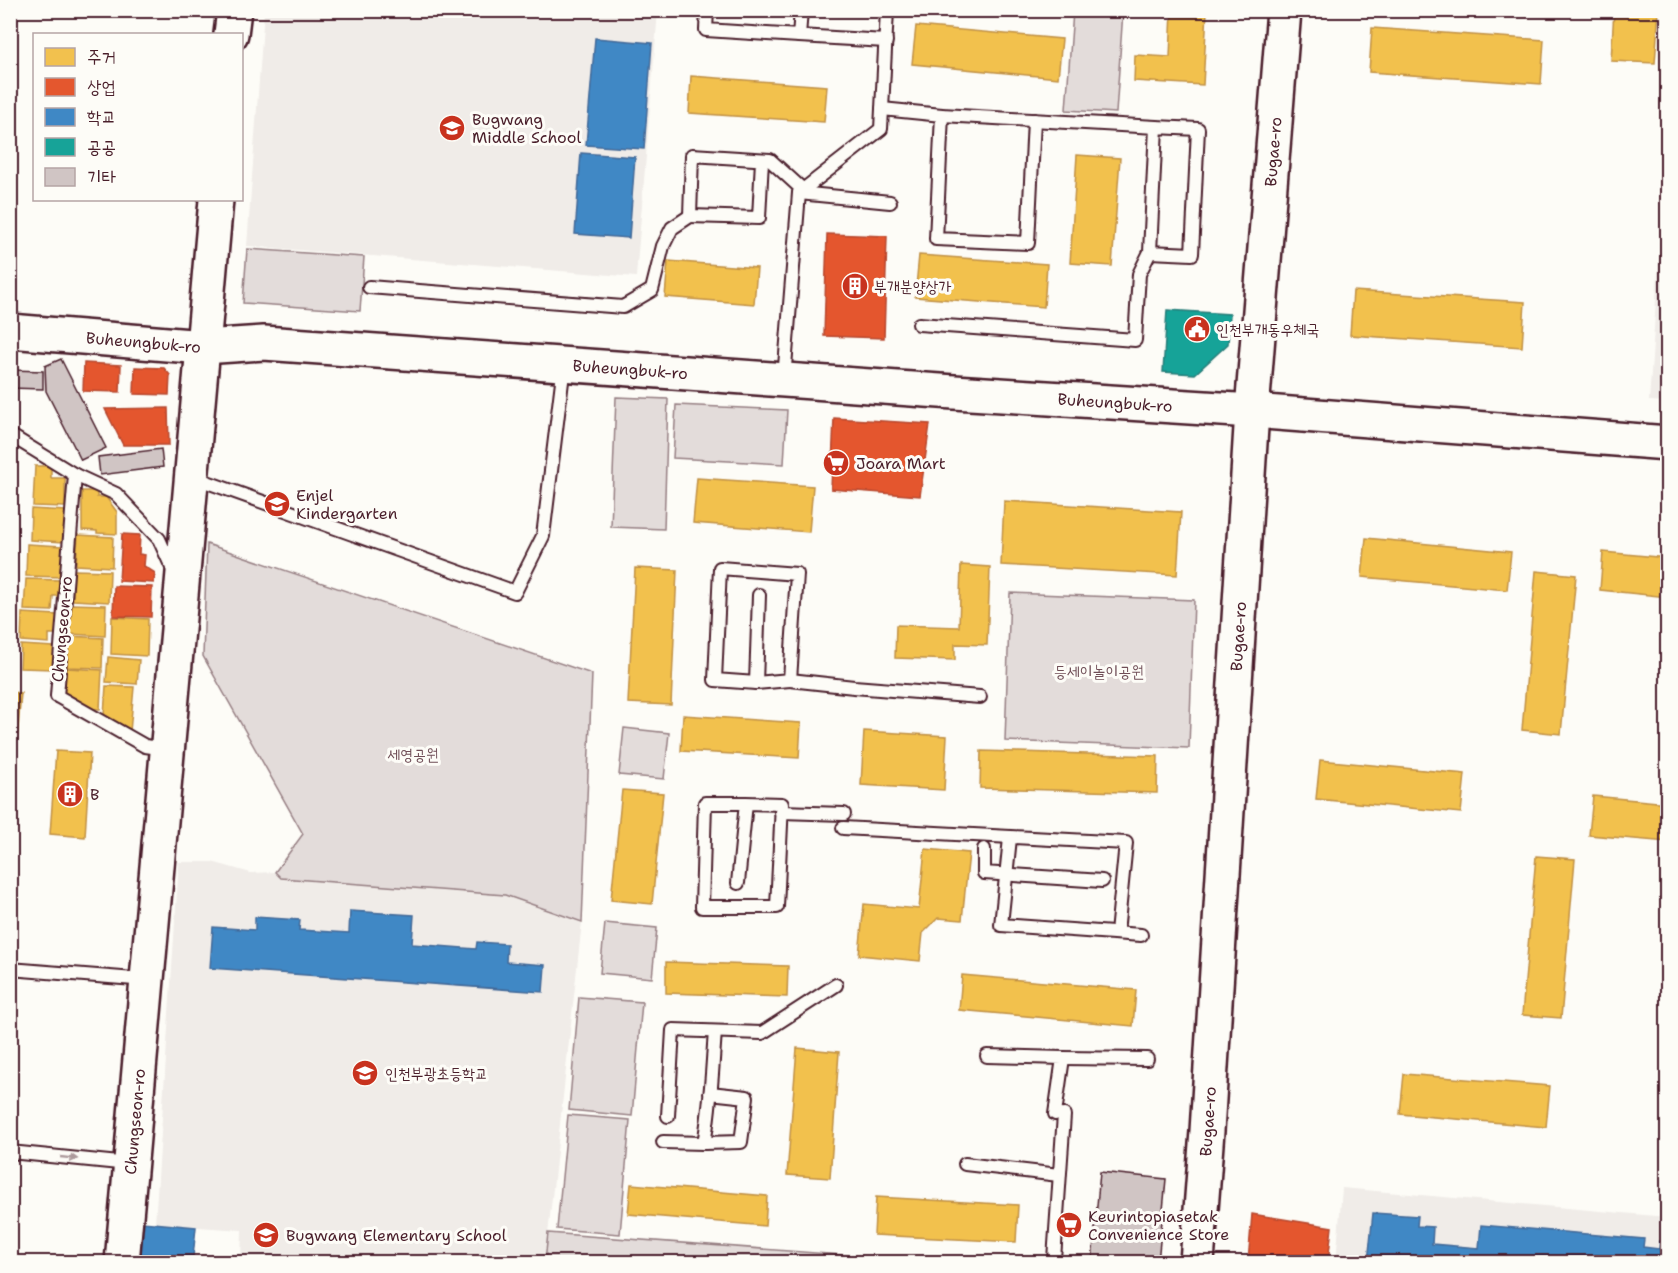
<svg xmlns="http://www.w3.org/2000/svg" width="1678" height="1273" font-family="'Shantell Sans','Poor Story',sans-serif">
  <rect width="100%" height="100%" fill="#fdfcf7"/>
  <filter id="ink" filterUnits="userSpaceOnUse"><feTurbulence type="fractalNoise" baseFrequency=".0167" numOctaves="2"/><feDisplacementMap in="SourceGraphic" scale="12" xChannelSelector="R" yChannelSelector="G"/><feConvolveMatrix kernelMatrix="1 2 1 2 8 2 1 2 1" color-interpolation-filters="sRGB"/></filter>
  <g filter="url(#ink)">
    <g fill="#f0ece8">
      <path d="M 264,11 L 658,11 L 636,277 L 247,246 Z"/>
      <path d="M 1667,140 L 1668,402 L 1667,402 L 1649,401 Z"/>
      <path d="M 179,862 L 212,862 L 251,873 L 275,872 L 281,878 L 505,895 L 582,922 L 545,1262 L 241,1262 L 242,1230 L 155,1224 Z"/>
      <path d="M 1342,1188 L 1667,1217 L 1667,1262 L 1336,1262 Z"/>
    </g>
    <g fill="#e3dcda" stroke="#967e82" stroke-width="1.5">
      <path d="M 1073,11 L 1123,11 L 1116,113 L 1066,110 Z"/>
      <path d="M 247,249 L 364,257 L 360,311 L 243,303 Z"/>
      <path d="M 616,397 L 668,399 L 664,529 L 611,527 Z"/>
      <path d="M 676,405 L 787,410 L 784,464 L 673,458 Z"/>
      <path d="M 207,544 L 592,674 L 582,922 L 505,895 L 281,878 L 275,872 L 303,834 L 203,656 Z"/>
      <path d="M 1010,593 L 1194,600 L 1189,748 L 1005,741 Z"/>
      <path d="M 624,728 L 669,733 L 664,779 L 619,775 Z"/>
      <path d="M 605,923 L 657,928 L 652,978 L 600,973 Z"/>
      <path d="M 579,997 L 642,1002 L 632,1116 L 569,1110 Z"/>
      <path d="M 568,1115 L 630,1120 L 620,1234 L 557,1229 Z"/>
      <path d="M 548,1233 L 937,1262 L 545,1262 Z"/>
    </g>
    <g fill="#f2c14e" stroke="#c09044" stroke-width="1.5">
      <path d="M 1172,10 L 1207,11 L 1203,85 L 1134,81 L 1135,55 L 1170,57 Z"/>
      <path d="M 1614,10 L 1659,10 L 1655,63 L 1611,61 Z"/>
      <path d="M 916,26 L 1062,39 L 1058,78 L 912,64 Z"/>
      <path d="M 1372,28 L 1544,40 L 1541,84 L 1369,72 Z"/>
      <path d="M 691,76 L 827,86 L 824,122 L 689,113 Z"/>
      <path d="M 1077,155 L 1120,158 L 1112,266 L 1070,263 Z"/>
      <path d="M 919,255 L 1047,264 L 1044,307 L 915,297 Z"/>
      <path d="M 668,261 L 757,268 L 754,304 L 665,297 Z"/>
      <path d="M 1353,291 L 1525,302 L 1522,347 L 1350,335 Z"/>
      <path d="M 35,466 L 51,466 L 51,478 L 65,478 L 65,507 L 33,506 Z"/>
      <path d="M 697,478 L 813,486 L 809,532 L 693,523 Z"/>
      <path d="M 82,491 L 97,491 L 97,497 L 106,497 L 117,512 L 117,534 L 97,533 L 97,531 L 82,530 Z"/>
      <path d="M 1004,501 L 1181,512 L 1177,575 L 1001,565 Z"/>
      <path d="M 31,509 L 66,511 L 64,542 L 30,540 Z"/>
      <path d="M 78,535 L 113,537 L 112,567 L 76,565 Z"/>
      <path d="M 1366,538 L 1511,552 L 1507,590 L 1362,577 Z"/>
      <path d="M 27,544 L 62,546 L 61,577 L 26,576 Z"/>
      <path d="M 1603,552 L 1668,558 L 1668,597 L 1600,590 Z"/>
      <path d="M 961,565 L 990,567 L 987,645 L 955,644 L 955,660 L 895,658 L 896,625 L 959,627 Z"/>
      <path d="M 635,568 L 677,570 L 671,705 L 628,703 Z"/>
      <path d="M 74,570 L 110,571 L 109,602 L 73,600 Z"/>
      <path d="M 1536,571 L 1576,575 L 1561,734 L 1522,730 Z"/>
      <path d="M 26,579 L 60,580 L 59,596 L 53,596 L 52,611 L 24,610 Z"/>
      <path d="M 70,604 L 106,605 L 105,636 L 69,634 Z"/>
      <path d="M 22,613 L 57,615 L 56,634 L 49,634 L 49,643 L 21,641 Z"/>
      <path d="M 112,617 L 148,619 L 147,656 L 111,654 Z"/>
      <path d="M 68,636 L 103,638 L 102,668 L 66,667 Z"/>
      <path d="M 21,645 L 54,647 L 53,669 L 20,668 Z"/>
      <path d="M 108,657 L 139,660 L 137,684 L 106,682 Z"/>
      <path d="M 66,668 L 102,670 L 100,709 L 81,708 L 64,699 Z"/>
      <path d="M 106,686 L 134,687 L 130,732 L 104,715 Z"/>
      <path d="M 10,692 L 21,693 L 10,824 Z"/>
      <path d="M 683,715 L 801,723 L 799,758 L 681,751 Z"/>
      <path d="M 864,731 L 947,736 L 944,790 L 861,785 Z"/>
      <path d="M 56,751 L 90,753 L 85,837 L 50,834 Z"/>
      <path d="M 981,751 L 1158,756 L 1157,793 L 980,788 Z"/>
      <path d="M 1320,760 L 1465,774 L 1461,813 L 1316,799 Z"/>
      <path d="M 622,790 L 663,793 L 652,904 L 611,900 Z"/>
      <path d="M 1593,796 L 1668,803 L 1668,842 L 1589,835 Z"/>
      <path d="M 925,849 L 969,853 L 962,920 L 938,918 L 923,933 L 920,961 L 859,955 L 864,904 L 919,909 Z"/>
      <path d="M 1536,856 L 1575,859 L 1561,1018 L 1522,1015 Z"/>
      <path d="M 666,962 L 788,966 L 787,997 L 666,993 Z"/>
      <path d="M 962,975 L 1136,990 L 1133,1026 L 959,1010 Z"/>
      <path d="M 797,1048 L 839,1052 L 830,1178 L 787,1175 Z"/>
      <path d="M 1404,1074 L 1550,1086 L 1546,1127 L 1400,1114 Z"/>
      <path d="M 631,1184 L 767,1196 L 765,1226 L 628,1214 Z"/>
      <path d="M 876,1197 L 1018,1205 L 1016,1242 L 874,1235 Z"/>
    </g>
    <g fill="#e4572e" stroke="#b6462d" stroke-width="1.5">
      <path d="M 827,234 L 887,236 L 884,338 L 824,336 Z"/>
      <path d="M 84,363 L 121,365 L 120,392 L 83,391 Z"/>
      <path d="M 135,367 L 164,368 L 170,375 L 169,395 L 134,394 Z"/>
      <path d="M 168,408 L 169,445 L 123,445 L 105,409 Z"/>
      <path d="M 834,418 L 930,424 L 920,496 L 831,489 Z"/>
      <path d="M 122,534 L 140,535 L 139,554 L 145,555 L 144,566 L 155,573 L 154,583 L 119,581 Z"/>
      <path d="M 114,586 L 152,587 L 151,617 L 113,616 Z"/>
      <path d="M 1252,1214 L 1332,1227 L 1328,1262 L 1248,1262 Z"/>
    </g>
    <g fill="#3f88c5" stroke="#426897" stroke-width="1.5">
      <path d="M 595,38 L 652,43 L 644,149 L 586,145 Z"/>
      <path d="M 581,153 L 635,157 L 629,238 L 575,234 Z"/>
      <path d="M 350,911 L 414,915 L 412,944 L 476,949 L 477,942 L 507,944 L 506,962 L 545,965 L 543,992 L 210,968 L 213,927 L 255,930 L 255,917 L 300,920 L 299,930 L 349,933 Z"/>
      <path d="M 1373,1213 L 1418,1216 L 1417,1226 L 1433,1227 L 1432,1244 L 1479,1248 L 1481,1225 L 1644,1239 L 1643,1247 L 1659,1249 L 1660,1241 L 1668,1242 L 1668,1262 L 1368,1262 Z"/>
      <path d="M 142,1222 L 196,1227 L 193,1257 L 141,1254 Z"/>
    </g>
    <path fill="#17a398" stroke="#267b77" stroke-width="1.5" d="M 1167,310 L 1230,314 L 1228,344 L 1195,374 L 1163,372 Z"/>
    <g fill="#d0c5c4" stroke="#4a1f2b" stroke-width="1.5">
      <path d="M 61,359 L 106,448 L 81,460 L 46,391 L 45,366 Z"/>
      <path d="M 10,370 L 43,371 L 43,389 L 10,388 Z"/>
      <path d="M 161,449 L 163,467 L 100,475 L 98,457 Z"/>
      <path d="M 1100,1172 L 1166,1179 L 1158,1262 L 1092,1262 Z"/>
    </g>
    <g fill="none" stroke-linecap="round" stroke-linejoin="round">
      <defs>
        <g id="lane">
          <path d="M 707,10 L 706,30 L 799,36 L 801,10"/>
          <path d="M 799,36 L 886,41"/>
          <path d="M 882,109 L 942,115 L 1156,127"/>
          <path d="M 942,115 L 936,239 L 1028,243 L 1034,120"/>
          <path d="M 762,160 L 759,218 L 690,216 L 692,155 L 770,160 L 803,190"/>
          <path d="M 799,193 L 890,202"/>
          <path d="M 369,287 L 623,307 L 652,290 L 663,246 L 672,228 L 690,216"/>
          <path d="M 919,324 L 1135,340 L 1139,274 L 1150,252 L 1192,254 L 1198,129 L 1156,127 L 1150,252"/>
          <path d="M 784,379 L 799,193 L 881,129 L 887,10"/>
          <path d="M 10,435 L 75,475 L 116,494 L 159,539 L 174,572"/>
          <path d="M 75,475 L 57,696 L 145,746 L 167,749"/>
          <path d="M 193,477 L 515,592 L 543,536 L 564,365"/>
          <path d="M 720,568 L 797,574 L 790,680 L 756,683 L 715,680 Z"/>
          <path d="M 790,680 L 854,687 L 980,697"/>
          <path d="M 756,683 L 759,595"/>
          <path d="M 781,812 L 844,814"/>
          <path d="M 843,828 L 1126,843 L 1117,933"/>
          <path d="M 1010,838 L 1001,925 L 1141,935"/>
          <path d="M 984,849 L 984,873 L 1102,881"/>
          <path d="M 738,883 L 746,803 L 782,804 L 777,907 L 702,907 L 705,803 L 746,803"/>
          <path d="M 10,969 L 147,980"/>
          <path d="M 987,1056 L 1063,1058 L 1055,1114"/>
          <path d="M 1063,1058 L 1147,1059"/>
          <path d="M 710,1093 L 747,1097 L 741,1142 L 704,1143 C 711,1107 712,1069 715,1032"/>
          <path d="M 668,1116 L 673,1030 L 762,1033 L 836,985"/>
          <path d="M 663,1142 L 704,1143"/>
          <path d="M 10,1152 L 129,1164"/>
          <path d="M 965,1164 L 1059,1175"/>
          <path d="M 1054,1259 L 1064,1115"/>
        </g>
        <g id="secondary">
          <path d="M 231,34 L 234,10"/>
          <path id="s1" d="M 10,331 L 203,347 L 264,343 L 954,392 L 1252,411 L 1668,443"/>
          <path id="s2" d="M 122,1262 L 216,200"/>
          <path id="s3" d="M 1197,1262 L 1207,1131 L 1252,411 L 1284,10"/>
        </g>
      </defs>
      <use href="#lane" stroke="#4a1f2b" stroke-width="16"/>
      <use href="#secondary" stroke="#4a1f2b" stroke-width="38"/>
      <use href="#lane" stroke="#fdfcf7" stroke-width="12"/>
      <use href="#secondary" stroke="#fdfcf7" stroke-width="33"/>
    </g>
    <defs><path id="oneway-solid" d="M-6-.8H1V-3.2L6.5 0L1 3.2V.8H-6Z" transform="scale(1.5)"/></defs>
    <use fill="#ac999b" href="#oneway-solid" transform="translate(69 1158) rotate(6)"/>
  </g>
  <defs>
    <symbol id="school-disc" viewBox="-11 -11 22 22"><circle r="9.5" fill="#c8321e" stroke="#fdfcf7"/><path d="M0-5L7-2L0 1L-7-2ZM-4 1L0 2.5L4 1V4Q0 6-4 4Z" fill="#fff"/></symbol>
    <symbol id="building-disc" viewBox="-11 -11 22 22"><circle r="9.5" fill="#c8321e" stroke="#fdfcf7"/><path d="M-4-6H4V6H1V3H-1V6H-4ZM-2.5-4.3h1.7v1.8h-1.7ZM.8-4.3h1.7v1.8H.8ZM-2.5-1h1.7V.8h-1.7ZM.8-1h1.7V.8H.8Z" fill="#fff"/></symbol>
    <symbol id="civic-disc" viewBox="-11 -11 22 22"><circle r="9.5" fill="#c8321e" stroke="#fdfcf7"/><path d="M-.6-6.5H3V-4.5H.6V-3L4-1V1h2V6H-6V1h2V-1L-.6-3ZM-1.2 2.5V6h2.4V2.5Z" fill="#fff"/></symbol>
    <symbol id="supermarket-disc" viewBox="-11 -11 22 22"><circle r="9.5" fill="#c8321e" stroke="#fdfcf7"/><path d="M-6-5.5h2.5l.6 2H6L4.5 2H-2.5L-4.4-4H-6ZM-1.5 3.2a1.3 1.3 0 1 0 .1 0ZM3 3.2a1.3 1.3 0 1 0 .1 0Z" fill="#fff"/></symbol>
  </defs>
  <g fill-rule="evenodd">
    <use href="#school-disc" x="437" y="113" width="30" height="30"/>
    <use href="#building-disc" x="840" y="271" width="30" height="30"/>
    <use href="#civic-disc" x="1182" y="314" width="30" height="30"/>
    <use href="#supermarket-disc" x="821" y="448" width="30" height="30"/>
    <use href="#school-disc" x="262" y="489" width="30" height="30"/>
    <use href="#building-disc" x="55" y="779" width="30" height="30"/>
    <use href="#school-disc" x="350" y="1058" width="30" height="30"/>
    <use href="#supermarket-disc" x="1054" y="1210" width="30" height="30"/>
    <use href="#school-disc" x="251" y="1220" width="30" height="30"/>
  </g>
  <g text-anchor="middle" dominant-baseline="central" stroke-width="6" stroke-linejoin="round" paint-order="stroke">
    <g font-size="16" fill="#4a1f2b" stroke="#fdfcf7" text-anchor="start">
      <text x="472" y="119">Bugwang<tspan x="472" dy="18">Middle School</tspan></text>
      <text x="874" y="286">부개분양상가</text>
      <text x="1216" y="329">인천부개동우체국</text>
      <text x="856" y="463">Joara Mart</text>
      <text x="296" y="495">Enjel<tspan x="296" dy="18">Kindergarten</tspan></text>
      <text x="90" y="794">B</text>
      <text x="385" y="1073">인천부광초등학교</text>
      <text x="1088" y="1216">Keurintopiasetak<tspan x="1088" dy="18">Convenience Store</tspan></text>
      <text x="286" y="1235">Bugwang Elementary School</text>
    </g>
    <g font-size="16" fill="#4a1f2b" stroke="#fdfcf7">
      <text stroke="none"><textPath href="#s3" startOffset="1113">Bugae-ro</textPath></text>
      <text stroke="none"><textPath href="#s1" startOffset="134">Buheungbuk-ro</textPath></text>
      <text stroke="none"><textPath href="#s1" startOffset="622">Buheungbuk-ro</textPath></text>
      <text stroke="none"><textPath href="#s1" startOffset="1108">Buheungbuk-ro</textPath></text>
      <text transform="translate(62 629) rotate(-85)">Chungseon-ro</text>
      <text stroke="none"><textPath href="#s3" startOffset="627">Bugae-ro</textPath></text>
      <text stroke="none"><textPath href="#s2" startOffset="141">Chungseon-ro</textPath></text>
      <text stroke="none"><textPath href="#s3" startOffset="141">Bugae-ro</textPath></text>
    </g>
    <g font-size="16" fill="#704e57" stroke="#fdfcf7">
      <text x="1099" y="671">등세이놀이공원</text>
      <text x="413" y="754">세영공원</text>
    </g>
  </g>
  <rect width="1678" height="1273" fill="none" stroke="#fdfcf7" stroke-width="36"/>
  <rect x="18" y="18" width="1642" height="1237" fill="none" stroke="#4a1f2b" stroke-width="2" filter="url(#ink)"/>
  <rect x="33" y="33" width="210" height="168" fill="#fdfcf7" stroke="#b5a4a5" stroke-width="1.5"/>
  <rect x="45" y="48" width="30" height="18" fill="#f2c14e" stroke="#b5a4a5" stroke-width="1.5"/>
  <text x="87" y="63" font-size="18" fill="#4a1f2b">주거</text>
  <rect x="45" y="78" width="30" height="18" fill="#e4572e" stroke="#b5a4a5" stroke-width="1.5"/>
  <text x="87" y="93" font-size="18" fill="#4a1f2b">상업</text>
  <rect x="45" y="108" width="30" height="18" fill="#3f88c5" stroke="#b5a4a5" stroke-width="1.5"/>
  <text x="87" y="123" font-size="18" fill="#4a1f2b">학교</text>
  <rect x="45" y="138" width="30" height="18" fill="#17a398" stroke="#b5a4a5" stroke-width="1.5"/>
  <text x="87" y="153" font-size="18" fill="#4a1f2b">공공</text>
  <rect x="45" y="168" width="30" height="18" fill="#d0c5c4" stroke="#b5a4a5" stroke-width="1.5"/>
  <text x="87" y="183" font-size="18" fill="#4a1f2b">기타</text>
</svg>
